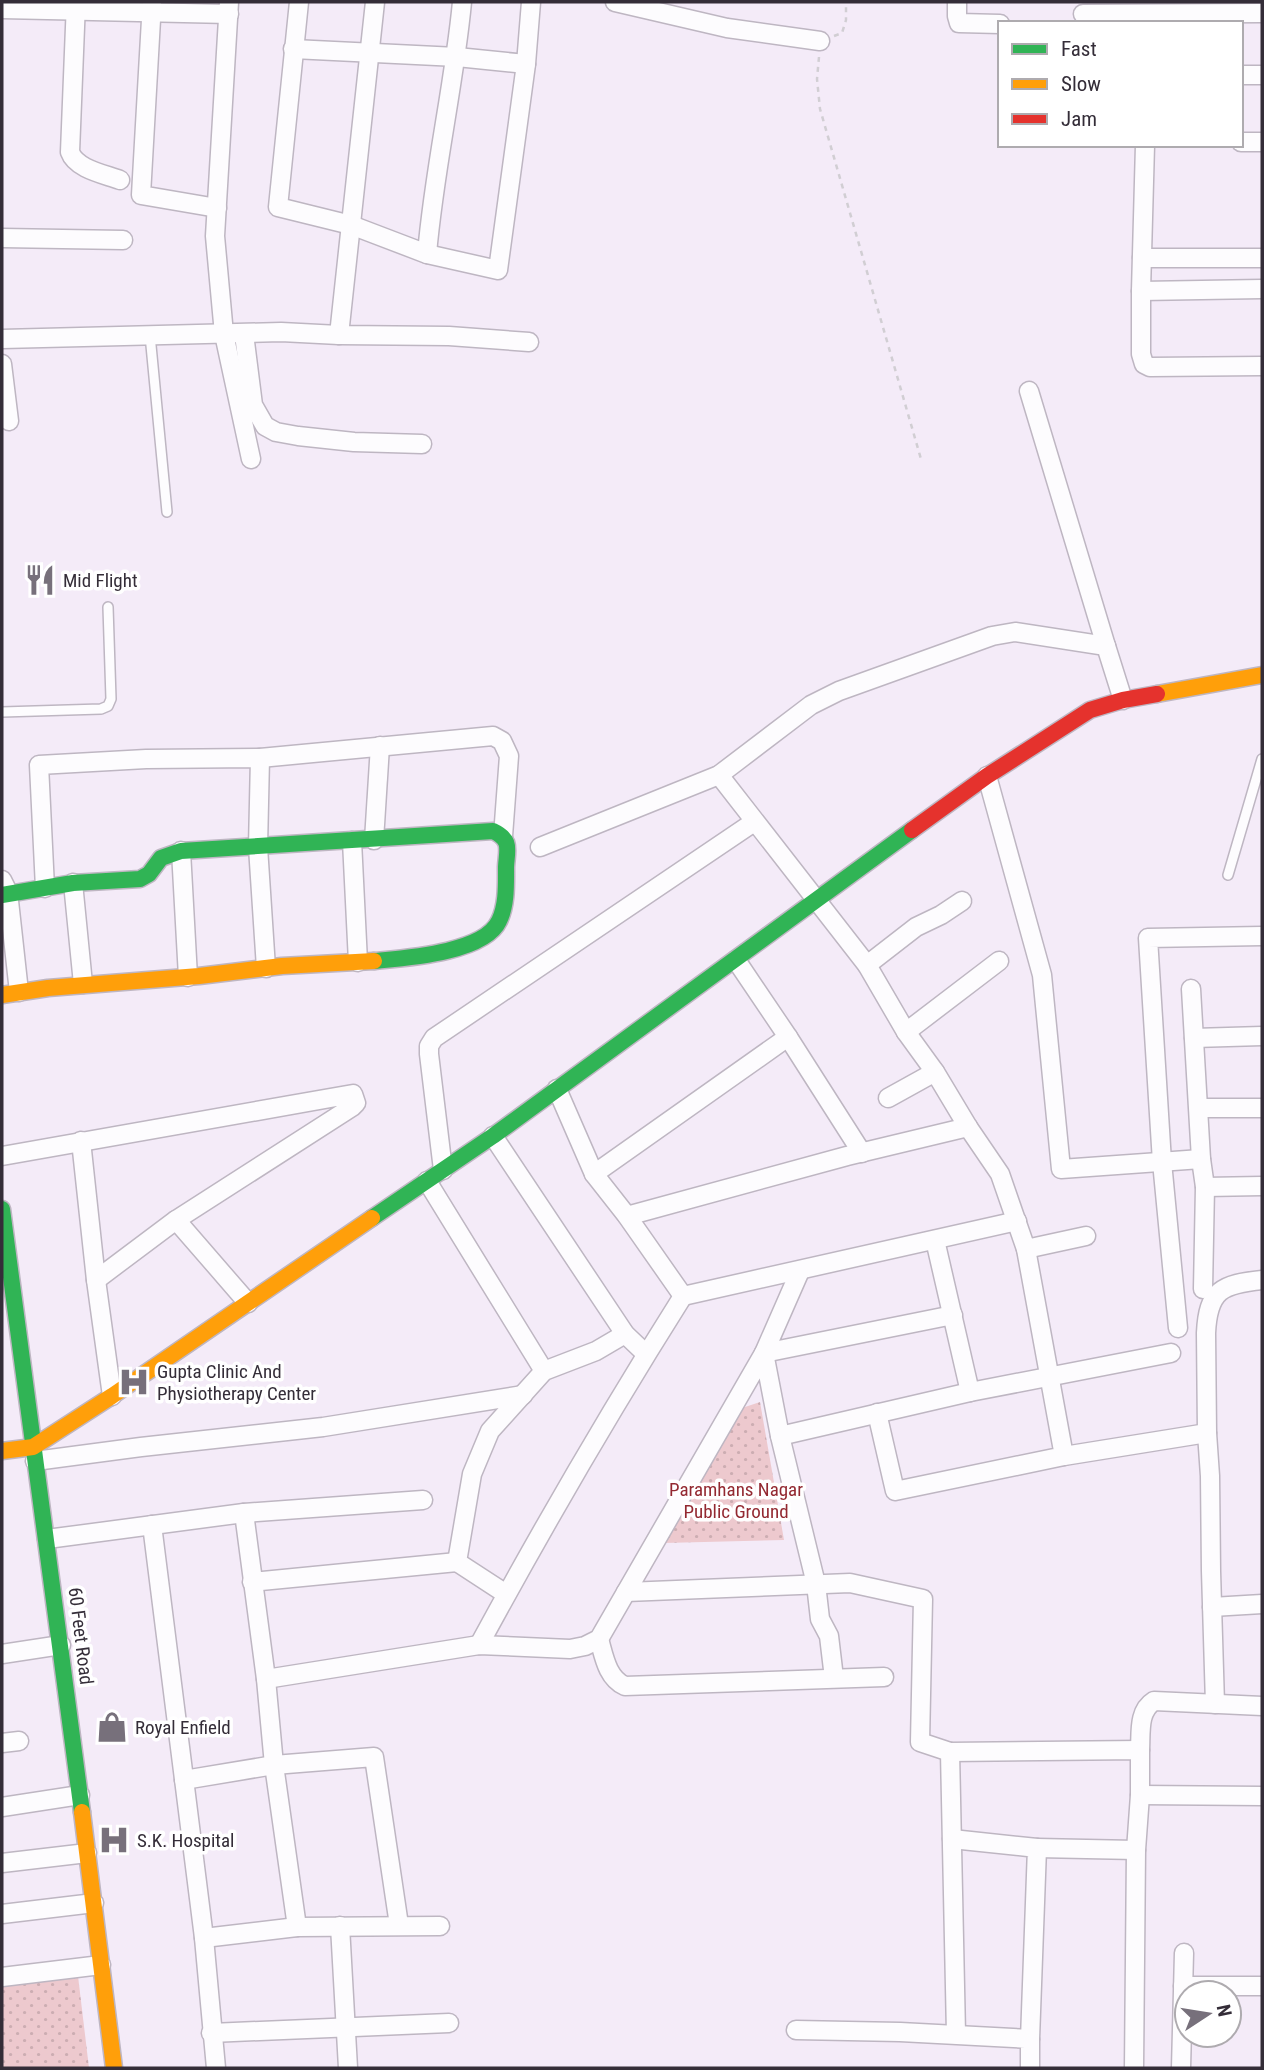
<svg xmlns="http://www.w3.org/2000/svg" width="1264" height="2070" font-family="'Roboto Condensed',sans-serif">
  <defs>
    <pattern id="green-dots" width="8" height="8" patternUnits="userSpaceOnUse" patternTransform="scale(1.75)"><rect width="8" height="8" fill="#edc9ce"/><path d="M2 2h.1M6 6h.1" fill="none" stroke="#ccadb2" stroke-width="1.8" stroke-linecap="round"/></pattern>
  </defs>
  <rect width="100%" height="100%" fill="#f4ebf8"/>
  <g fill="url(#green-dots)">
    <path d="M 760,1402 L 784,1540 L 664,1543 L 739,1409 Z"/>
    <path d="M 78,1976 L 89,2068 L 2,2068 L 2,1983 Z"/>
  </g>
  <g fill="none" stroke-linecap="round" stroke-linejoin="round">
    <defs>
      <g id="lane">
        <path d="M 150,335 L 167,512"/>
        <path d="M 2,712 L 101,709 L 108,706 L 111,699 L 108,607"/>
        <path d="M 1228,875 L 1262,759"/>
      </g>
      <g id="street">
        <path d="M 76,2 L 70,152 C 76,169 104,174 120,180"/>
        <path d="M 152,2 L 141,195 L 217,208"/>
        <path d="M 229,2 L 215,236 L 224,334 L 251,459"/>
        <path d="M 299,2 L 278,207 L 351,225 L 427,254 L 498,270 L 526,64 L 531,2"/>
        <path d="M 615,2 L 727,28 L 820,41"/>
        <path d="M 957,2 L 957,16 L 959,23 L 1000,24"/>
        <path d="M 2,9 L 229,14"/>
        <path d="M 1083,14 L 1262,13"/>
        <path d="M 293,49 L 457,57 L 526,64"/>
        <path d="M 1241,75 L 1262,75"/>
        <path d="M 1241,142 L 1262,142"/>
        <path d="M 1145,145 L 1141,291 L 1141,354 L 1144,364 L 1150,367 L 1262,366"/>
        <path d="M 2,238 L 123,240"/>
        <path d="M 427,254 C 434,169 454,87 462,2"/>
        <path d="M 1142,258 L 1262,258"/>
        <path d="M 1141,291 L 1262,289"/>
        <path d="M 244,334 L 253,405 L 265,426 L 276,432 L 298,436 L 354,442 L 422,444"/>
        <path d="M 339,335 L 375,2"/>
        <path d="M 2,339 L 281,332 L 339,335 L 449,336 L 529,342"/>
        <path d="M 2,364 L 9,421"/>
        <path d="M 1029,391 L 1106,646"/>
        <path d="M 260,758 L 493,736 L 502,741 L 509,756 L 503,836"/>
        <path d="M 719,775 L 867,965 L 906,1032 L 935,1072 L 968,1127 L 1000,1174 L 1026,1249 L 1064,1456 L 895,1491 L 877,1413"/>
        <path d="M 987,776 L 1042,975 L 1061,1169 L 1201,1159"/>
        <path d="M 374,840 L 380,746"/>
        <path d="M 352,841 L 358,962"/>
        <path d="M 540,847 L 719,775 L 811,705 L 839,691 L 992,636 L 1015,632 L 1106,646 L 1123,700"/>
        <path d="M 181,851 L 188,977"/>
        <path d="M 2,880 L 8,892 L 19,992"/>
        <path d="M 73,883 L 83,984"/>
        <path d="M 45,888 L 39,765 L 146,759 L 260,758 L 258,847 L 266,968"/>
        <path d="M 736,960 L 788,1037 L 862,1153"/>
        <path d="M 867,965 L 916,927 L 941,915 L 962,901"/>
        <path d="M 1191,989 L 1201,1159 L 1205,1187 L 1203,1289"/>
        <path d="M 906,1032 L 999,961"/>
        <path d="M 1194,1038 L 1262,1036"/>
        <path d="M 557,1089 L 594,1174 L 627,1216 L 683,1296 L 1017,1221"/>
        <path d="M 888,1098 L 935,1072"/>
        <path d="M 1200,1108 L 1262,1108"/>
        <path d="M 493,1136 L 625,1334 L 646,1354"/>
        <path d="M 81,1141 L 96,1280 L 112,1396"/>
        <path d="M 2,1156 L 353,1094 L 356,1103 L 352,1107 L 176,1220 L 96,1280"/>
        <path d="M 443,1170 L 429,1054 L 429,1046 L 434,1038 L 754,822"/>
        <path d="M 594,1174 L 788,1037"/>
        <path d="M 427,1181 L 544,1371"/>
        <path d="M 1205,1187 L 1262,1186"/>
        <path d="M 627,1216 L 847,1156 L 968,1127"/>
        <path d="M 176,1220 L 248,1303"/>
        <path d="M 935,1240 L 970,1392"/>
        <path d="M 1026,1249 L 1086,1236"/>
        <path d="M 800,1271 L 764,1353 L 953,1315"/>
        <path d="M 1178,1328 L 1162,1162 L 1148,938 L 1262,936"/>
        <path d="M 1207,1433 L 1210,1476 L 1211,1571 L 1215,1704"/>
        <path d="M 780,1436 L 970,1392 L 1171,1353"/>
        <path d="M 1064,1456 L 1207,1433 L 1206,1333 C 1208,1290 1222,1284 1262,1280"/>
        <path d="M 35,1461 L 141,1447 L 323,1427 L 523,1395"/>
        <path d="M 244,1513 L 266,1679 L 274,1765 L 297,1927"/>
        <path d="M 152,1525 L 204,1938 L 216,2068"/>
        <path d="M 47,1539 L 244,1513 L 423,1500"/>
        <path d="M 252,1582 L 457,1562"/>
        <path d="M 626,1592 L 850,1583 L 923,1599 L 920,1742 L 950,1752 L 956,2034"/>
        <path d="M 506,1594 L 457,1562 L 472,1474 L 490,1431 L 544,1371 L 596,1351 L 625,1334"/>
        <path d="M 1212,1607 L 1262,1604"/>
        <path d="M 599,1639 C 604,1656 607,1678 625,1686 L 884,1677"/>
        <path d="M 479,1645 C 543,1527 611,1410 683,1296"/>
        <path d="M 2,1654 L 61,1645"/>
        <path d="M 266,1679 L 479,1645 L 570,1649 L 585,1646 L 599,1639 L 764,1353 L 780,1436 L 816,1584 L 820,1619 L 829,1636 L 834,1678"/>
        <path d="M 2,1743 L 19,1741"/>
        <path d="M 1140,1750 C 1141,1732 1138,1711 1154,1701 L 1262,1706"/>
        <path d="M 950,1752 L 1140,1750 L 1140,1795 L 1136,1850 L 1134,2068"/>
        <path d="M 184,1780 L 274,1765 L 374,1757 L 399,1925"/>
        <path d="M 1140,1795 L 1262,1796"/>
        <path d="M 2,1807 L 80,1795"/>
        <path d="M 952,1839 L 1037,1848 L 1030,2039"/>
        <path d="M 1037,1848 L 1136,1850"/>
        <path d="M 2,1863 L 87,1853"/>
        <path d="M 2,1914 L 94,1903"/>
        <path d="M 340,1926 L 348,2068"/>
        <path d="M 204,1938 L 297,1927 L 440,1926"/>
        <path d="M 2,1977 L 101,1965"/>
        <path d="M 1183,1986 L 1262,1986"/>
        <path d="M 796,2030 L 900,2032 L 1030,2039 L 1030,2068"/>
        <path d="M 211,2033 L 449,2023"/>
        <path d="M 1181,2068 L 1184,1953"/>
      </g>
      <g id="fast">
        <path d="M 2,895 L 73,883 L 140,879 L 149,874 L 161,858 L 181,851 L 493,831 C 512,840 507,849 506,867 C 506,884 507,905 499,921 C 484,953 405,958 374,961"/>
        <path d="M 2,1209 L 82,1812"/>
        <path d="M 372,1218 L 493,1136 L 912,830"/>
      </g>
      <g id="slow">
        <path d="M 1157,694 L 1262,675"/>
        <path d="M 2,995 L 48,988 L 199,976 L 282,966 L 374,961"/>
        <path d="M 2,1451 L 33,1447 L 112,1396 L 372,1218"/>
        <path d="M 82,1812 L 114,2068"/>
      </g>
      <path id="jam" d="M 912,830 L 987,776 L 1090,710 L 1123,700 L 1157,694"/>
    </defs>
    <use href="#lane" stroke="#beb6c2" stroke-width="12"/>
    <use href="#street" stroke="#beb6c2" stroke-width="21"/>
    <use href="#fast" stroke="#beb6c2" stroke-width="19"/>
    <use href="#slow" stroke="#beb6c2" stroke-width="19"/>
    <use href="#jam" stroke="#beb6c2" stroke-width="19"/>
    <g stroke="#d1ced3" stroke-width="2.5" stroke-dasharray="5 5" stroke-linecap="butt">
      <path d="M 834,36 L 842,33 L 846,20 L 846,2"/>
      <path d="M 819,57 L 817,79 L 820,109 L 921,459"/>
    </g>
    <use href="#lane" stroke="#fdfcfe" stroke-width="9"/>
    <use href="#street" stroke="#fdfcfe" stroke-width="18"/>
    <use href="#fast" stroke="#30b455" stroke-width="16"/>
    <use href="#slow" stroke="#ff9f0a" stroke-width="16"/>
    <use href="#jam" stroke="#e5322d" stroke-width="16"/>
  </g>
  <defs>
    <symbol id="restaurant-bare" viewBox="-9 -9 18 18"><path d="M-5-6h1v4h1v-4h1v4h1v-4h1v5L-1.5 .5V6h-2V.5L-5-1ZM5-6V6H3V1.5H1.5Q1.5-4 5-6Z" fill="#77707b" stroke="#fff" stroke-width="2.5" paint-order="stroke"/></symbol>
    <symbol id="hospital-bare" viewBox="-9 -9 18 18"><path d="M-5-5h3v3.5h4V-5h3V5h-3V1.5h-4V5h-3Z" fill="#77707b" stroke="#fff" stroke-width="2.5" paint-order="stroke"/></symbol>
    <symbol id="shop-bare" viewBox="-9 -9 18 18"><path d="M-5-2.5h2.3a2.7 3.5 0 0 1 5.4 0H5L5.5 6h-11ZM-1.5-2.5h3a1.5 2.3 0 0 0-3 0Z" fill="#77707b" stroke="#fff" stroke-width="2.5" paint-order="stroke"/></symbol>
  </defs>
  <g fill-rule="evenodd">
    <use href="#restaurant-bare" x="18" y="558" width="44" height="44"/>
    <use href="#hospital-bare" x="112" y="1360" width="44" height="44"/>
    <use href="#shop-bare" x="90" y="1705" width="44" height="44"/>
    <use href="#hospital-bare" x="92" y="1818" width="44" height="44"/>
  </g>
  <g text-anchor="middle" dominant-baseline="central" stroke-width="7" stroke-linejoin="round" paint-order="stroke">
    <g font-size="19" fill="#342d38" stroke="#fff" text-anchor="start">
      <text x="63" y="580">Mid Flight</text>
      <text x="157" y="1371">Gupta Clinic And<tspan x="157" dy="22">Physiotherapy Center</tspan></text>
      <text x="135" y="1727">Royal Enfield</text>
      <text x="137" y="1840">S.K. Hospital</text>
    </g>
    <g font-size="19" fill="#932931" stroke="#fff">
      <text x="736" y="1489">Paramhans Nagar<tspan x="736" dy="22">Public Ground</tspan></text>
    </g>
    <g font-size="19" fill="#342d38" stroke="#fff">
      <text transform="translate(81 1636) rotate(83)">60 Feet Road</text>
    </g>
  </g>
  <rect width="1264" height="2070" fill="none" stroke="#342d38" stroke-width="7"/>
  <rect x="998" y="21" width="245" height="126" fill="#ffffff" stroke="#aeabaf" stroke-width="2"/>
  <rect x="1012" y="44" width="35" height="10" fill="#30b455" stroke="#aeabaf" stroke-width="2"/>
  <text x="1061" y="56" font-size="21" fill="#342d38">Fast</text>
  <rect x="1012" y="79" width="35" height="10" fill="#ff9f0a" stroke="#aeabaf" stroke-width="2"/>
  <text x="1061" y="91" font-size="21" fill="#342d38">Slow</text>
  <rect x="1012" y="114" width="35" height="10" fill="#e5322d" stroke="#aeabaf" stroke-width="2"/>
  <text x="1061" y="126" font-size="21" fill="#342d38">Jam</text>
  <g transform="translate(1208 2014) rotate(78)"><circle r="33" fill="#ffffff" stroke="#aeabaf" stroke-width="2"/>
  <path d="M0-5L12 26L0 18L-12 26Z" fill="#77707b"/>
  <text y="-10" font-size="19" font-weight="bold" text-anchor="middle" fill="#342d38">N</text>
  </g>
</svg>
